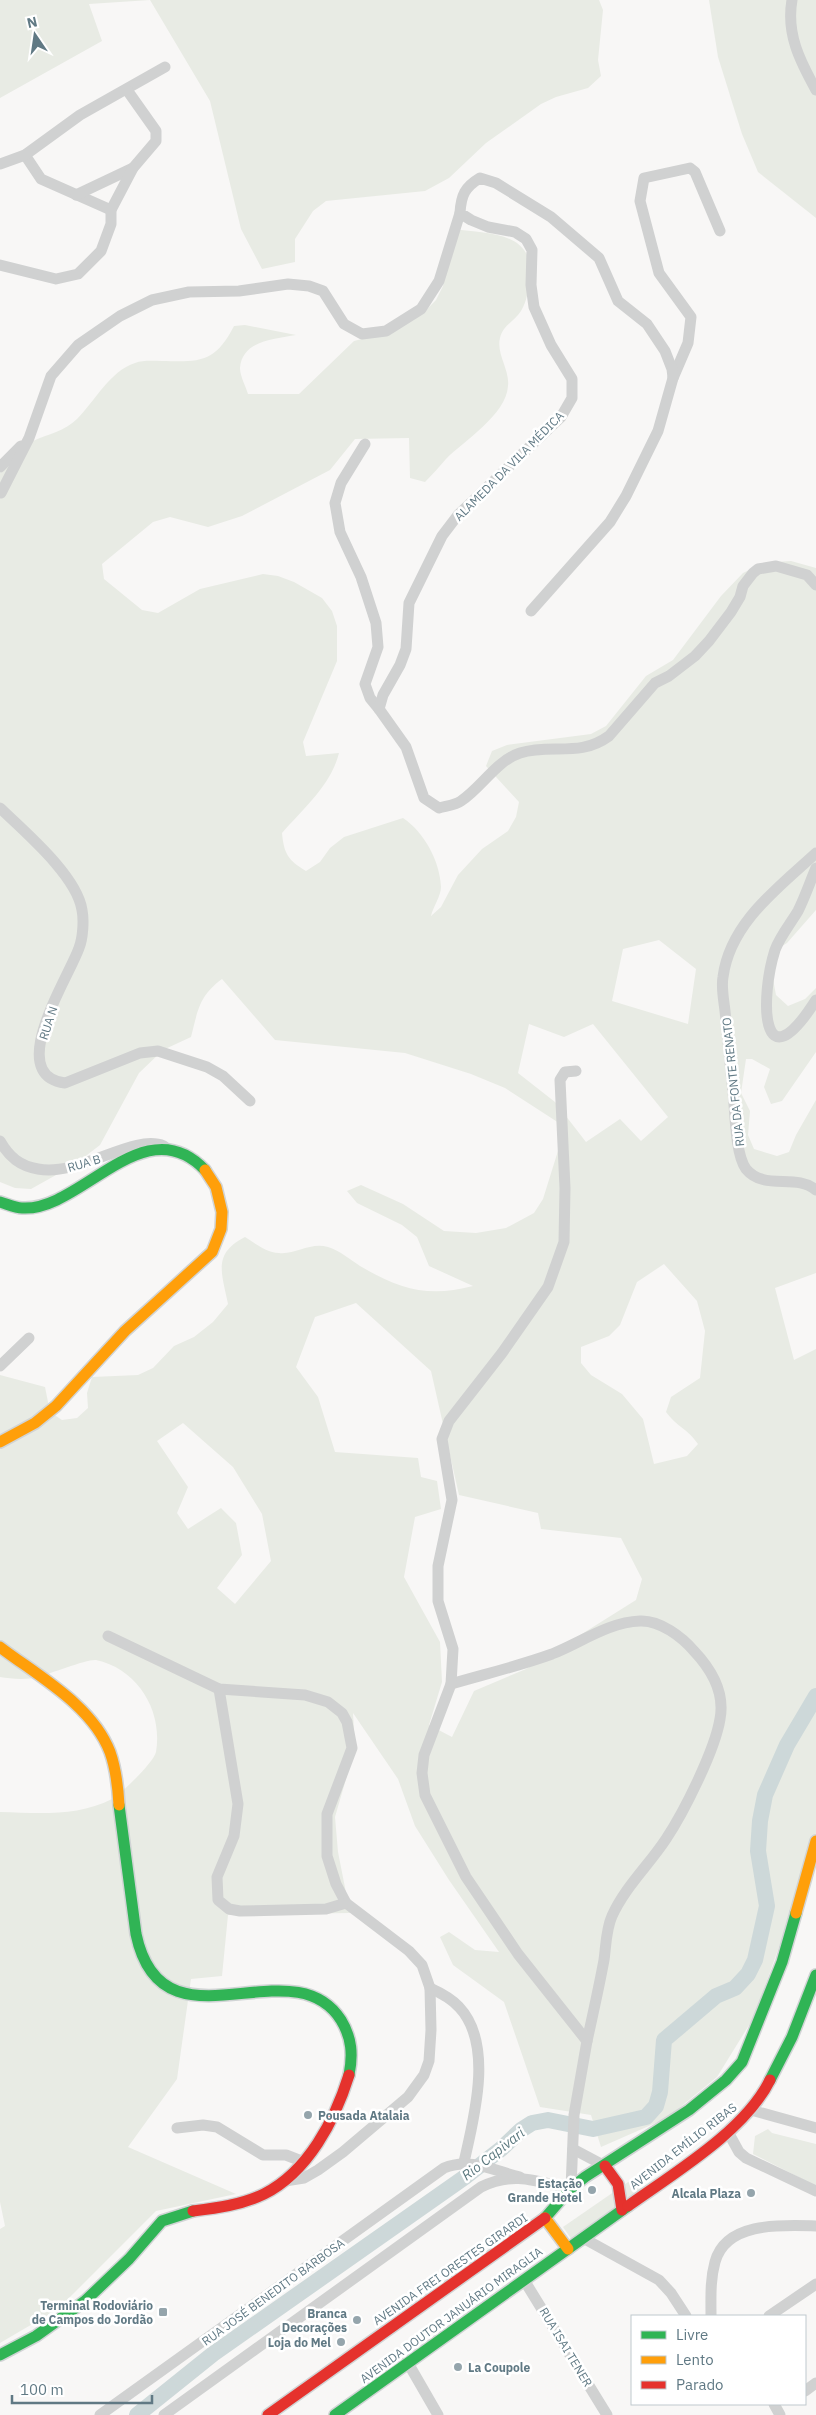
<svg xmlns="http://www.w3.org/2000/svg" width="816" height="2415" font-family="'IBM Plex Sans',sans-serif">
  <rect width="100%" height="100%" fill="#f8f7f6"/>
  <g fill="#e8ebe4" fill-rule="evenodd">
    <path d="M 0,0 L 599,0 L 603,10 L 598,60 L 601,76 L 588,88 L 556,97 L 541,104 L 486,143 L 449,178 L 425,191 L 326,201 L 313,211 L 295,239 L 295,262 L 262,269 L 241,229 L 210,101 L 150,0 L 89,4 L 102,41 L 0,98 Z"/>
    <path d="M 709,0 L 816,0 L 816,218 L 758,172 L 742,134 L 718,57 Z"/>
    <path d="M 454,229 C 489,234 535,231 530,279 C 528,291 527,301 521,311 C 515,321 503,325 500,338 C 496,354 510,370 508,386 C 506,415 465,440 446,459 C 439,467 432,475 425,482 L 410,478 L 409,438 L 355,439 L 330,470 L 242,516 L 208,527 L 170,517 L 153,522 L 102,564 L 104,579 L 142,610 L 158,613 L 200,589 L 263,574 L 278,576 L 294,582 L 322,598 L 332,611 L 337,626 L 337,661 L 303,742 L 306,756 L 339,753 C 331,785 304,808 282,833 C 284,854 288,860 306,871 L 320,862 L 330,848 L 344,837 L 403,818 C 424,832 440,861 441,887 C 441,896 433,907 431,916 L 441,907 L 458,875 L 482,849 L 508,831 L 516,817 L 519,802 L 486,766 L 492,751 L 507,745 L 591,734 L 606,726 L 646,676 L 673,660 L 721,596 L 743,573 L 757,566 L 775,562 L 791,561 L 816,568 L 816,910 L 787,943 L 779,948 L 773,979 L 776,995 L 788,1006 L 805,999 L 816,988 L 816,1052 L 782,1101 L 771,1104 L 764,1087 L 770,1069 L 752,1059 L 746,1059 L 741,1093 L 750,1111 L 748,1135 L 754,1149 L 777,1156 L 789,1152 L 796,1135 L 816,1100 L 816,1273 L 775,1288 L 794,1360 L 816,1349 L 816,1843 L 754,2017 L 717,2077 L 667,2118 L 601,2147 L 591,2115 L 540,2107 L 504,2002 L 453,1965 L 440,1937 L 449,1932 L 475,1950 L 499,1952 L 449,1880 L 415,1826 L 398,1779 L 353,1713 L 355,1748 L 335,1817 L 338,1852 L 350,1913 L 228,1915 L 222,1976 L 191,1979 L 177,2079 L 128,2147 L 236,2194 L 156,2211 L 58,2309 L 0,2343 L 0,2229 L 5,2226 L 0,2202 L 0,1812 C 38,1813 77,1817 112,1799 C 121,1794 154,1762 156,1752 C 163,1711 138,1669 96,1660 C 87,1659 49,1674 38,1677 C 27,1680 11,1679 0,1677 L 0,1375 L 45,1387 L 50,1412 L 62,1420 L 77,1418 L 88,1408 L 87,1393 L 92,1377 L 138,1375 L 153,1368 L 174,1346 L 194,1337 L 213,1322 L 228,1304 C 222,1273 212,1254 245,1237 C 256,1244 266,1252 279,1253 C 295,1255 310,1242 328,1247 C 339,1250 351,1260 360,1266 C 399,1289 428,1298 473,1286 L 429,1266 L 417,1237 L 402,1225 L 357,1203 L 347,1191 L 361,1185 L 403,1204 L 444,1231 L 476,1233 L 506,1228 L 534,1213 L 543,1199 L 562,1138 L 559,1123 L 505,1088 L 471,1074 L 405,1053 L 275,1040 L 222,979 C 199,996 198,1010 191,1037 L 163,1050 L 139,1073 L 100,1145 L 74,1165 L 31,1189 L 15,1188 L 0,1182 L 0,473 C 9,461 20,448 33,441 C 48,434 65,431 77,419 C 95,401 110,371 135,363 C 143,360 153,361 162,361 C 200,362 215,363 234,326 L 245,325 L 296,335 C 275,339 242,340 240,368 C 240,376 246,387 248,394 L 299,394 L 354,341 L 385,333 L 425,311 L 436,300 L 443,286 ZM 659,940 L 696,969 L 688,1024 L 612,1001 L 623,949 ZM 529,1024 L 564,1037 L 593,1024 L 668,1117 L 641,1141 L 620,1119 L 586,1142 L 555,1102 L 518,1073 ZM 664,1264 L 697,1301 L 705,1331 L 700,1378 L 671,1397 L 666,1412 C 678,1428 687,1428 698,1444 L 687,1456 L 654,1464 L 643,1419 L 622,1394 L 591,1375 L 581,1363 L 581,1347 L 609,1336 L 620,1325 L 637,1282 ZM 356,1303 L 431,1371 L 459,1495 L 538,1513 L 541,1529 L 621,1538 L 642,1579 L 636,1600 L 526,1669 L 474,1691 L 452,1737 L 429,1725 L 442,1682 L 440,1642 L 404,1577 L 415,1517 L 441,1509 L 437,1481 L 421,1477 L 418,1458 L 335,1452 L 318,1397 L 296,1367 L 315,1317 ZM 183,1423 L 233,1467 L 262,1514 L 271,1561 L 235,1604 L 217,1588 L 242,1555 L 236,1523 L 221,1508 L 188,1529 L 177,1513 L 188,1487 L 157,1441 Z"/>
    <path d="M 768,2129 L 772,2133 L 816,2144 L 816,2186 L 753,2154 L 755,2136 Z"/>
    <path d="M 634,2178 L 643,2190 L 572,2240 L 563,2227 Z"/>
  </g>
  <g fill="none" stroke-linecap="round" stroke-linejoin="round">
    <path stroke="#cdd8d9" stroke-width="16" d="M 137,2415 L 213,2354 L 465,2177 L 501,2149 L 521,2130 L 532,2123 L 548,2120 L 593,2129 L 646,2117 L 656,2106 L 660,2092 L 664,2040 L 716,1996 L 735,1988 L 748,1974 L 755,1960 L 767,1906 L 758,1851 L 760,1821 L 765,1795 L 787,1745 L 816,1696"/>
    <defs>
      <g id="fast">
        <path d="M 0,1202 C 7,1204 15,1208 22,1208 C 81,1212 144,1106 205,1170"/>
        <path d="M 119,1805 L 136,1934 C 162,2058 292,1943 341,2020 C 352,2038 353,2055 349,2075"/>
        <path d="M 770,2080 L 792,2037 L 816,1975"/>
        <path d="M 545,2218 L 570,2189 L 585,2177 L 689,2110 L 726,2080 L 742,2062 L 782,1962 L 796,1913"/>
        <path d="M 0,2355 L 36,2336 L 85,2301 L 129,2259 L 162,2221 L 193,2211"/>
        <path d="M 335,2415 L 628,2206"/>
      </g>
      <g id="slow">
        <path d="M 0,1442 L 35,1423 L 56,1406 L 125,1331 L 212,1252 L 221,1229 L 222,1212 L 216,1187 L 205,1170"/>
        <path d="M 0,1647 C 38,1676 92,1705 110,1752 C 116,1769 118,1787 119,1805"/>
        <path d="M 796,1913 L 816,1841"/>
        <path d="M 545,2218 L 568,2249"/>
      </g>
      <g id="jam">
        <path d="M 605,2166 L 618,2184 L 622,2210"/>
        <path d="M 628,2206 C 674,2173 745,2131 770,2080"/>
        <path d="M 193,2211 C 217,2208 241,2205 264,2194 C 308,2172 335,2120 349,2075"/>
        <path d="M 268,2415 L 545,2218"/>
      </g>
    </defs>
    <use href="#fast" stroke="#d1d4d5" stroke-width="14"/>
    <use href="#slow" stroke="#d1d4d5" stroke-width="14"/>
    <use href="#jam" stroke="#d1d4d5" stroke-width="14"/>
    <g stroke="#d0d1d1" stroke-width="11">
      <path d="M 792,0 C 786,34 800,61 816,90"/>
      <path d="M 25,155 L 41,179 L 111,210"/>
      <path d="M 0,164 L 25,155 L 80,115 L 165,67"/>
      <path d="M 76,195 L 133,168"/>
      <path d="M 0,265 L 56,279 L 78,274 L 101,251 L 111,224 L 111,210 L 133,168 L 156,141 L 156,131 L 127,90"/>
      <path d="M 673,378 L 688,343 L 691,317 L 659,273 L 640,201 L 644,178 L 690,168 L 695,172 L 720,231"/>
      <path d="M 365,444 L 341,483 L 335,503 L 340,532 L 361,577 L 376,623 L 378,647 L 365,684 L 370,698 L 379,709"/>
      <path d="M 0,467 L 21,446"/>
      <path d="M 1,493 L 29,438 L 51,376 L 78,345 L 120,316 L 152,300 L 189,292 L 239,291 L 288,284 L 309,286 L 323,291 L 344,324 L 362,334 L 386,331 L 421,309 L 439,281 L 460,213"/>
      <path d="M 531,611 L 610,522 L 626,496 L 658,431 L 673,378 L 672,369 L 665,351 L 647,324 L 618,301 L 599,258 L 551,217 L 496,183 L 480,178 C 465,187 461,195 460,213 L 471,220 L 488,227 L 515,232 L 526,239 L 532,250 L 531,285 L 534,307 L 551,345 L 572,379 L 572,398 L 561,417 L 458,515 L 442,536 L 409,603 L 406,649 L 400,665 L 383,695 L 379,709 L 406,747 L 424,798 L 439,808 C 446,806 456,805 461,801 C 482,787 496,761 520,753 C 552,743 579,758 609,736 L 655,683 L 669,676 L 695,656 L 709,641 L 731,612 L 740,597 L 743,586 L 753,573 L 758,569 L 776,566 L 807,575 L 816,585"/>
      <path d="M 0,808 C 25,832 77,876 82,910 C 84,920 83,938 79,948 C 69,977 4,1075 65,1083 L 140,1053 L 158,1051 L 207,1067 L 223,1076 L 250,1101"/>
      <path d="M 816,853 C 778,888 730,923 723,977 C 721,988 724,1001 725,1011 C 728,1038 730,1064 733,1091 C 735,1110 735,1154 746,1169 C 764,1191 796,1173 816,1190"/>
      <path d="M 816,868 C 810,882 805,897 798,911 C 791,923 780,936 775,950 C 760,997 760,1088 816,1000"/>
      <path d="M 0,1141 C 9,1157 20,1166 38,1169 C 80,1177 133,1133 164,1146"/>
      <path d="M 0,1366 L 29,1338"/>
      <path d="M 108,1636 L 219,1689 L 305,1695 L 328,1702 L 342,1713 L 347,1722 L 352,1748 L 327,1814 L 327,1856 L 336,1884 L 346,1903 L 409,1951 L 422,1965 L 430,1988 L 431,2030 L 429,2061 L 424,2075 L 408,2097 L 343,2152 L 318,2170 L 304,2178 L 285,2181"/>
      <path d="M 451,1684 C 485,1674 519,1666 552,1654 C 580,1643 609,1622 640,1621 C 660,1620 682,1637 694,1651 C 711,1669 725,1693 720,1719 C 715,1750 684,1812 666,1839 C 649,1865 625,1887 612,1916 C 606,1929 606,1946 604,1960 C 599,1987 593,2014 587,2041"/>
      <path d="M 219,1689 L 238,1804 L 234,1836 L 217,1877 L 218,1900 L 229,1909 L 240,1911 L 326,1909 L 346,1903"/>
      <path d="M 430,1988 C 441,1993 451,1998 459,2007 C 494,2044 474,2118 464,2162"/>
      <path d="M 751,2110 L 816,2128"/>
      <path d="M 177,2128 L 203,2125 L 217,2127 L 263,2155 L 286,2155 L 304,2162"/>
      <path d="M 728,2132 L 739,2152 L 746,2158 L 816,2191"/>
      <path d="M 573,2149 L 605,2166"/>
      <path d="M 571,2188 L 574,2115 L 587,2041 L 518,1954 L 466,1877 L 425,1795 L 422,1773 L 424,1755 L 451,1684 L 453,1649 L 438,1601 L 438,1566 L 452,1500 L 442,1439 L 449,1421 L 502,1353 L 548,1287 L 564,1242 L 565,1188 L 560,1080 L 565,1072 L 576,1071"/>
      <path d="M 583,2238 L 659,2280 L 671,2293 L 686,2316"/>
      <path d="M 524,2280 L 607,2415"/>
      <path d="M 711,2316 C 711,2298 710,2280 715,2262 C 726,2221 783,2225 816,2226"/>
      <path d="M 769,2316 L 816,2284"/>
      <path d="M 408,2363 L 438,2415"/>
      <path d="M 805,2391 L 816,2383"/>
      <path d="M 774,2404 L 780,2415"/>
      <path d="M 100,2415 L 444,2168 C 469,2157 495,2171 520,2177"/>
      <path d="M 164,2415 L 481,2187 C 513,2171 536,2181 570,2189"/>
    </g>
    <use href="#fast" stroke="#30b455" stroke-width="11"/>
    <use href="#slow" stroke="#ff9f0a" stroke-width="11"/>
    <use href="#jam" stroke="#e5322d" stroke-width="11"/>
  </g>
  <g fill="#95a5ac" stroke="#fff" stroke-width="2">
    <circle cx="308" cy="2115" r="5"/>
    <circle cx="592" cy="2190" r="5"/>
    <circle cx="751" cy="2193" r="5"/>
    <rect x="158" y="2307" width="10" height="10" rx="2.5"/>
    <circle cx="357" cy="2320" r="5"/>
    <circle cx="341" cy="2342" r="5"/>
    <circle cx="458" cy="2367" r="5"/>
  </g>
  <g text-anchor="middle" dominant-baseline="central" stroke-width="5" stroke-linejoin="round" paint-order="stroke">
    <g font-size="12" fill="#607984" stroke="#fff">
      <text transform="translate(509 466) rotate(-45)">ALAMEDA DA VILA MÉDICA</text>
      <text transform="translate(48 1023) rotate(-72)">RUA N</text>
      <text transform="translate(733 1082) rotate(-96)">RUA DA FONTE RENATO</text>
      <text transform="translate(84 1163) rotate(-16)">RUA B</text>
      <text transform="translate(683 2146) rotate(-38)">AVENIDA EMÍLIO RIBAS</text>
      <text transform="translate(450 2269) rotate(-35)">AVENIDA FREI ORESTES GIRARDI</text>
      <text transform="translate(273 2292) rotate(-36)">RUA JOSÉ BENEDITO BARBOSA</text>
      <text transform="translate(451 2315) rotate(-36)">AVENIDA DOUTOR JANUÁRIO MIRAGLIA</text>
      <text transform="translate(566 2347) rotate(59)">RUA ISAI TENER</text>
    </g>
    <g font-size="12" font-weight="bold" fill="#607984" stroke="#fff" text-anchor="end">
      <text x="318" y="2115" text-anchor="start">Pousada Atalaia</text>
      <text x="582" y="2183">Estação<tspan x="582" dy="14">Grande Hotel</tspan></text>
      <text x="741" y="2193">Alcala Plaza</text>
      <text x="153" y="2305">Terminal Rodoviário<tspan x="153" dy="14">de Campos do Jordão</tspan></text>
      <text x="347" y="2313">Branca<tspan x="347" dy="14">Decorações</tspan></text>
      <text x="331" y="2342">Loja do Mel</text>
      <text x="468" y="2367" text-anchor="start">La Coupole</text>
    </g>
    <g font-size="14" font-style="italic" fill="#5b787e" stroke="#fff">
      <text transform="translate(493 2154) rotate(-38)">Rio Capivari</text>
    </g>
  </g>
  <rect x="631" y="2315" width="175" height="90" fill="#ffffff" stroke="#bfc9ce"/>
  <rect x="641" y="2331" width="25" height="8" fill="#30b455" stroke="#bfc9ce"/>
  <text x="676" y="2340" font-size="15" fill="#607984">Livre</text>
  <rect x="641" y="2356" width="25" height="8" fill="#ff9f0a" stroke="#bfc9ce"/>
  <text x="676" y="2365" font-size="15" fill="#607984">Lento</text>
  <rect x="641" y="2381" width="25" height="8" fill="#e5322d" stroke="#bfc9ce"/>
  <text x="676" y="2390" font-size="15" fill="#607984">Parado</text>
  <g transform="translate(35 35) rotate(347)" stroke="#ffffff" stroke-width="4" paint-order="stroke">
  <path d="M0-4L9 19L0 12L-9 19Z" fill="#607984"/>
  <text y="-8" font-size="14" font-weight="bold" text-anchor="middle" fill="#607984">N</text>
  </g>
  <path d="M12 2395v8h140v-8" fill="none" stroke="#607984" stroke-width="2.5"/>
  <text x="20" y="2395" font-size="15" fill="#607984" stroke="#ffffff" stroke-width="4" paint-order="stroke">100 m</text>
</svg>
